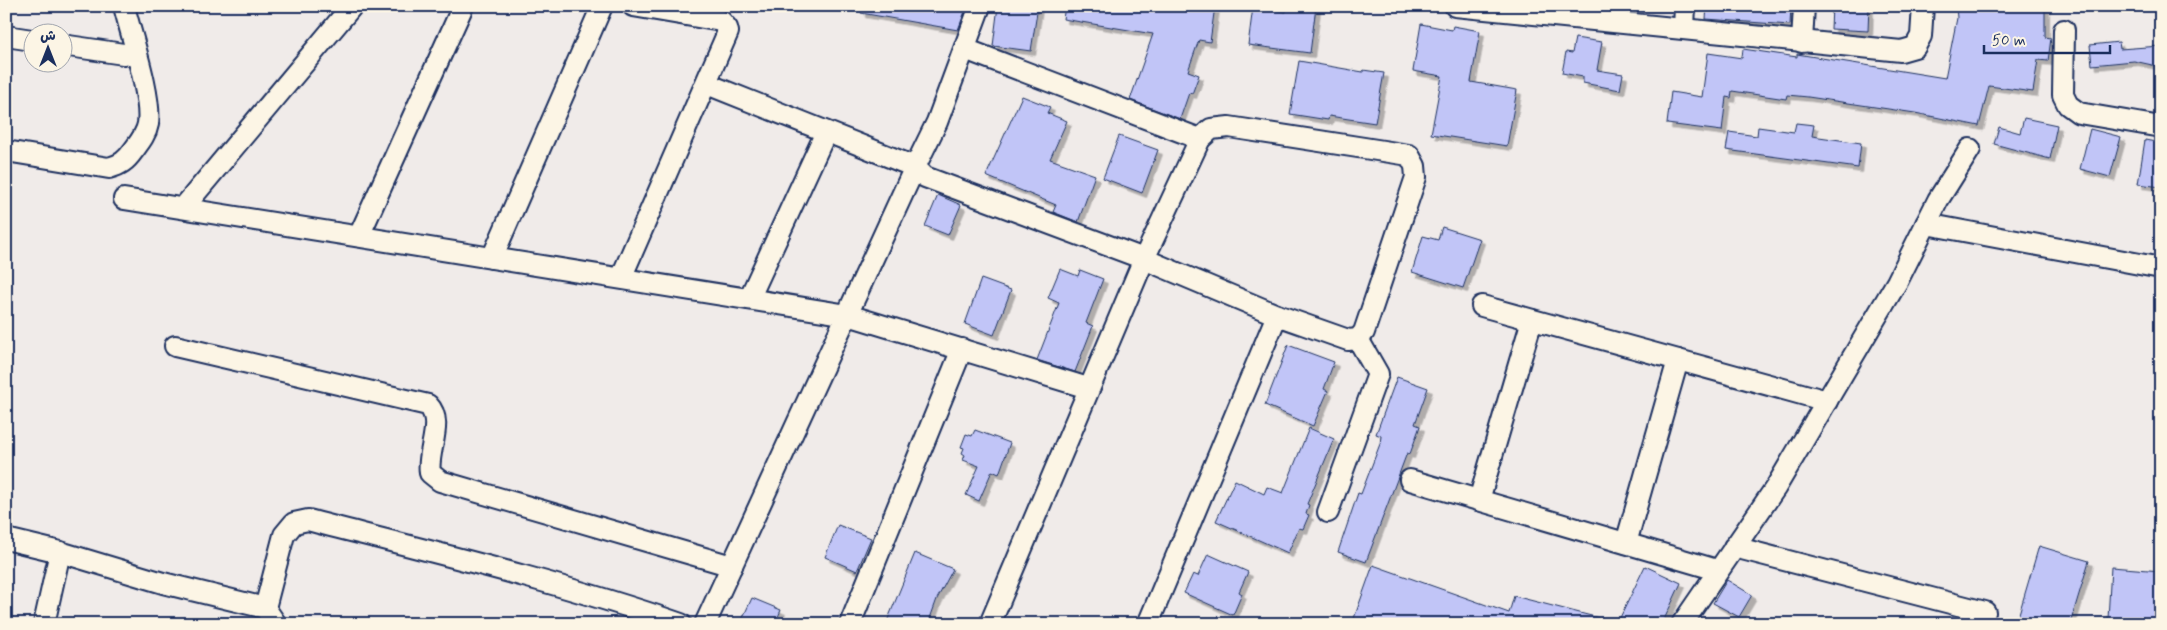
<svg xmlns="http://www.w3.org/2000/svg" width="2167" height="630" font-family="Mynerve,'Playpen Sans Arabic',sans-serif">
  <defs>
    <filter id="shadow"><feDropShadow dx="4.5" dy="4.5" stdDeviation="0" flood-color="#0004"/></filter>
  </defs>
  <rect width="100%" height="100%" fill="#f0ebe9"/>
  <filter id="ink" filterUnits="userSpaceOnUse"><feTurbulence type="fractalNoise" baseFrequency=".02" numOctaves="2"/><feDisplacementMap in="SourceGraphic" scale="10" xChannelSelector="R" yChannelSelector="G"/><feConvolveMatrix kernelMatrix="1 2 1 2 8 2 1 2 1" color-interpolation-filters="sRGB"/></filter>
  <g filter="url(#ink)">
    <g fill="#c1c5f7" stroke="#1b2f5e" filter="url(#shadow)">
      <path d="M 861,6 L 967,6 L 958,30 L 861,13 Z"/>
      <path d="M 998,6 L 1038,6 L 1031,51 L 993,46 Z"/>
      <path d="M 1065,6 L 1215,6 L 1210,42 L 1199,40 L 1188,71 L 1199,75 L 1192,94 L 1189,93 L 1180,119 L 1130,100 L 1153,34 L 1063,19 Z"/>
      <path d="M 1287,6 L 1316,7 L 1310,53 L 1248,45 L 1253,7 L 1286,12 Z"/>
      <path d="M 1707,6 L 1791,6 L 1790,25 L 1706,19 Z"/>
      <path d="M 1832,6 L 1869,6 L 1868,31 L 1831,29 Z"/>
      <path d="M 1956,6 L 2045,6 L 2045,37 L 2051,38 L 2048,61 L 2038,60 L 2033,92 L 1989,86 L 1979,126 L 1915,113 L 1808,97 L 1787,95 L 1786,99 L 1732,91 L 1731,98 L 1726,97 L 1722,131 L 1667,124 L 1671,92 L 1702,97 L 1708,53 L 1742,58 L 1743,49 L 1797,57 L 1797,54 L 1945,78 L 1957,18 Z"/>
      <path d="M 1421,24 L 1452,30 L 1453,26 L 1480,31 L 1471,82 L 1517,90 L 1507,146 L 1431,134 L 1442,76 L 1413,71 Z"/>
      <path d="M 1575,38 L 1602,42 L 1597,70 L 1623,74 L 1620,90 L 1583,83 L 1583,77 L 1562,73 L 1566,52 L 1572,53 Z"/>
      <path d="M 2119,42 L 2120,49 L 2160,46 L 2161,67 L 2134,61 L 2092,65 L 2090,45 Z"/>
      <path d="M 1299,61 L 1363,72 L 1363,70 L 1384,73 L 1375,123 L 1329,116 L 1328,120 L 1290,114 Z"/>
      <path d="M 1022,96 L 1050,107 L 1047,113 L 1067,121 L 1050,159 L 1095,175 L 1078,222 L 1053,212 L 1056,205 L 986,176 Z"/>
      <path d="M 2024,118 L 2057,125 L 2050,159 L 1994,144 L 1999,127 L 2020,133 Z"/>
      <path d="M 1796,123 L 1814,125 L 1812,136 L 1861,143 L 1858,168 L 1726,150 L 1729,132 L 1757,136 L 1758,127 L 1794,132 Z"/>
      <path d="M 2090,129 L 2121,137 L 2110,177 L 2080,169 Z"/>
      <path d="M 1119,136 L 1158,150 L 1142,193 L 1103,178 Z"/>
      <path d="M 2145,140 L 2161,143 L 2161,187 L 2138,184 Z"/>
      <path d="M 938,195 L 961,205 L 948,235 L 925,226 Z"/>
      <path d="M 1442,227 L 1480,239 L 1463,288 L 1412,272 L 1423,236 L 1438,240 Z"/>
      <path d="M 1060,269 L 1078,276 L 1080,270 L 1103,279 L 1086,323 L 1093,326 L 1075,372 L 1037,360 L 1059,303 L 1048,298 Z"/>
      <path d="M 981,279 L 1011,290 L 994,335 L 965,324 Z"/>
      <path d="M 1288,345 L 1334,362 L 1324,389 L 1328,391 L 1313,426 L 1265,405 Z"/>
      <path d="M 1397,377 L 1428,388 L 1415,424 L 1420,426 L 1410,454 L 1407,453 L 1366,562 L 1338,552 L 1358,493 L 1361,494 L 1380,444 L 1381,436 L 1376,434 Z"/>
      <path d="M 1309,428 L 1334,439 L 1307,504 L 1309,505 L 1306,514 L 1309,515 L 1303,529 L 1299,528 L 1288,553 L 1216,521 L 1235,480 L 1264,494 L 1267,487 L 1283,493 Z"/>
      <path d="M 975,430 L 1010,443 L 999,474 L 992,471 L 979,501 L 966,495 L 979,466 L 963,460 L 965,455 L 962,453 L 964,448 L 961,447 L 966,434 L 972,436 Z"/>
      <path d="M 838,525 L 871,538 L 857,571 L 825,557 Z"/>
      <path d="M 2039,546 L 2089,561 L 2070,624 L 2016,624 Z"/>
      <path d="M 915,553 L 953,569 L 937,599 L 928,624 L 886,624 Z"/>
      <path d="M 1208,554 L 1248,572 L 1239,592 L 1242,594 L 1233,615 L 1184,593 L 1193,574 L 1198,576 Z"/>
      <path d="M 1373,565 L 1509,613 L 1514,596 L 1603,619 L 1602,624 L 1352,624 Z"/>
      <path d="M 1645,566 L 1681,583 L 1662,624 L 1617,624 Z"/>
      <path d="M 2111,567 L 2161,571 L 2157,623 L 2108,619 Z"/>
      <path d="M 1727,580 L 1752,595 L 1739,617 L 1713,603 Z"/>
      <path d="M 752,598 L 781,610 L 775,624 L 740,624 Z"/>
    </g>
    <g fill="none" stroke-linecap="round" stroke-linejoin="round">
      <defs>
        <g id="minor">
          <path d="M 980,6 L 937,122 L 915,167 L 925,177 L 1144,259 L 1277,315 L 1348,340 L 1358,339 L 1364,332 L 1416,177 L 1415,166 L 1409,155 L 1229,127 L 1211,129 L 1200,139 L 1144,259 L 990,624"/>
          <path d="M 1455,6 L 1901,51 L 1915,47 L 1921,36 L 1923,6"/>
          <path d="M 1684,28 L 1685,6"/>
          <path d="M 2064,30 L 2063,95 L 2068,105 L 2079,113 L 2161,127"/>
          <path d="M 6,36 L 32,40"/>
          <path d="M 1802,42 L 1804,6"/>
          <path d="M 62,45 L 137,56"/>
          <path d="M 965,49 L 1200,139"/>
          <path d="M 6,151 L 109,168 C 120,165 126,161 133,151 C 139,143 146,135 148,124 C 152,97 131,35 124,6"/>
          <path d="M 124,199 L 848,315 L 1088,388"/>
          <path d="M 183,208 L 352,6"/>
          <path d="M 1926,224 L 2161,268"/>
          <path d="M 359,236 L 463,6"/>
          <path d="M 492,258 L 602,6"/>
          <path d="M 621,278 L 728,32 L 727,28 L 721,21 L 633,6"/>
          <path d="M 749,299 L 826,132"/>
          <path d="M 1482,306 L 1827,401"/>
          <path d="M 175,346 L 428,405 C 445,422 426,452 430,473 L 440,481 L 732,566"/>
          <path d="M 1410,480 L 1717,570"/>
          <path d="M 1479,500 L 1532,320"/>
          <path d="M 1328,512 L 1378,374 L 1358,339"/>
          <path d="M 6,539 L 60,552 L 163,583 L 265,608 L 276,624"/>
          <path d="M 1626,543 L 1678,360"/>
          <path d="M 1734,547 L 1985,612"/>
          <path d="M 265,608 L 284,535 L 294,523 L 308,520 C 433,552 559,582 681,624"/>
          <path d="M 44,624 L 60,552"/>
          <path d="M 705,624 L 915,167 L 707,84"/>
          <path d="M 850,624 L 962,349"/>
          <path d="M 1148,624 L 1277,315"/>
          <path d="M 1682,624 L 1776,487 L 1897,282 L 1938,200 L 1970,149"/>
        </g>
      </defs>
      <use href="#minor" stroke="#1b2f5e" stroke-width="24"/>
      <use href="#minor" stroke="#fcf5e5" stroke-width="20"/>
    </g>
  </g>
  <rect width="2167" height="630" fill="none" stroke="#fcf5e5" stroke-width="25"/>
  <rect x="12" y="12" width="2142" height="605" fill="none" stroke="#1b2f5e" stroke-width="2" filter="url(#ink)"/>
  <g transform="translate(48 48)"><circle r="24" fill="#fcf5e5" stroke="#a2a6af"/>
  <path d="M0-4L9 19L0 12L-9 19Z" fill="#1b2f5e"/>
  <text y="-8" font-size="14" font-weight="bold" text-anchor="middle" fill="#1b2f5e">ش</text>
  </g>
  <path d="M1984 45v8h126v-8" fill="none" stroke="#1b2f5e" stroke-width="2.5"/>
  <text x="1992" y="45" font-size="15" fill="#1b2f5e" stroke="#fcf5e5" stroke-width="4" paint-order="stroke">50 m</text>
</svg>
